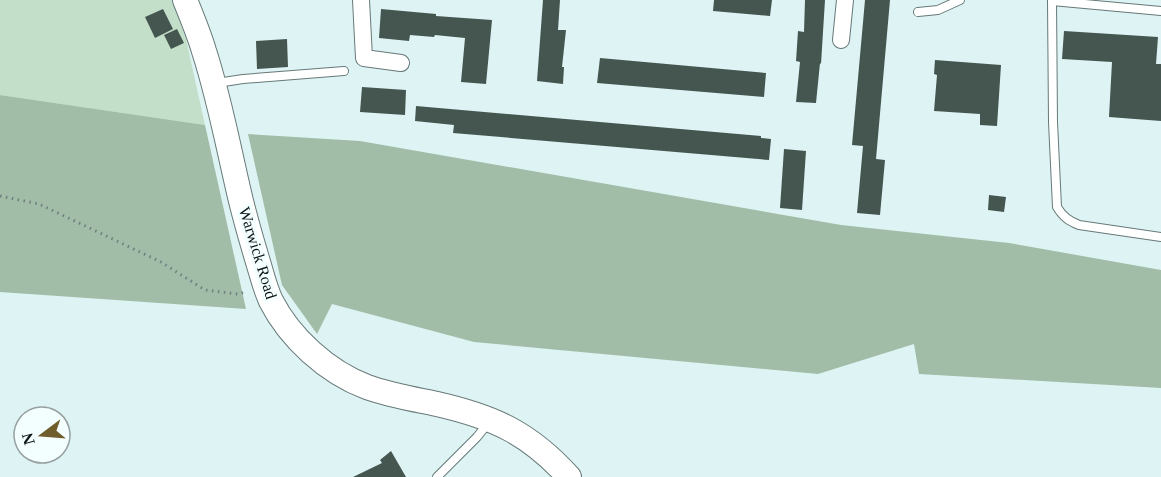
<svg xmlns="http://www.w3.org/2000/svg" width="1161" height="477" font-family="'Times New Roman',serif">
  <rect width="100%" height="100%" fill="#def3f3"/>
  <path fill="#c3dfc9" d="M 0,0 L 172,0 L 186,39 L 205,125 L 0,95 Z"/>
  <g fill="#a1bda8">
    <path d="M 0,95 L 205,125 L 246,309 L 0,292 Z"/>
    <path d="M 248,134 L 360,141 L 841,225 L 1009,243 L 1161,270 L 1161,388 L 919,374 L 914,344 L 818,374 L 474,342 L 332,304 L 317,334 L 282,285 Z"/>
  </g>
  <g fill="#455651">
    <path d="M 543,0 L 560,0 L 558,30 L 566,30 L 562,67 L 564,67 L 563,84 L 537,81 Z"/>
    <path d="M 714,0 L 772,0 L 770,16 L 713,11 Z"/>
    <path d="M 805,0 L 825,0 L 821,64 L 820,63 L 816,103 L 796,102 L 800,62 L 796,61 L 798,31 L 804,32 Z"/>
    <path d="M 865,0 L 890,0 L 876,159 L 885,160 L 880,215 L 857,213 L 863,146 L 852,145 Z"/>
    <path d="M 163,9 L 173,29 L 155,38 L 145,17 Z"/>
    <path d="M 381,9 L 436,14 L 436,16 L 492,20 L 486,84 L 461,82 L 465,38 L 435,35 L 434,37 L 410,35 L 409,41 L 379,38 Z"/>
    <path d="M 177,29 L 184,43 L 171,49 L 164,35 Z"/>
    <path d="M 1064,31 L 1158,37 L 1156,64 L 1161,64 L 1161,121 L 1109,117 L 1112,62 L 1062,59 Z"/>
    <path d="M 287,39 L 288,67 L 257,69 L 256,41 Z"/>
    <path d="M 600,58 L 766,73 L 764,97 L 597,83 Z"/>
    <path d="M 935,60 L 1001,65 L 997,126 L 980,125 L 980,114 L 934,111 L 937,75 L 934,74 Z"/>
    <path d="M 362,87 L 406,90 L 405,115 L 360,112 Z"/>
    <path d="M 416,106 L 761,136 L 761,138 L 771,139 L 769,160 L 453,133 L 454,125 L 415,121 Z"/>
    <path d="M 784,149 L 806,151 L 802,210 L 780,208 Z"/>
    <path d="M 989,195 L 1006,197 L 1004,212 L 988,210 Z"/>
    <path d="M 391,451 L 406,477 L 353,477 L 382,463 L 380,460 Z"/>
  </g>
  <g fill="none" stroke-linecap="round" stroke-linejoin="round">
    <defs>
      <g id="lane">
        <path d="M 1052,0 L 1053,122 L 1057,207 C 1063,217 1069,221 1079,225 L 1161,237"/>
        <path d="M 1052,1 L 1161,11"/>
        <path d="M 918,12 L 938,10 L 960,0"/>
        <path d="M 217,83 L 243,79 L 344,71"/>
        <path d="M 437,477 L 477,437 L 489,422"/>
      </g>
      <g id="street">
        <path d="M 361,0 L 364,58 L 401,63"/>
        <path d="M 841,40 L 845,0"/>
      </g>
      <path id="secondary" d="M 185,0 C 192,17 199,34 204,51 C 220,100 229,151 241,201 C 246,221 252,242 258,262 C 262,275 265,288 271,301 C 290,338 327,372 367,387 C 389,395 413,399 437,404 C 494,417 529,433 569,477"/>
    </defs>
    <use href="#lane" stroke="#667978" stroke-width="10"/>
    <use href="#street" stroke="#667978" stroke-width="18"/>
    <use href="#secondary" stroke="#667978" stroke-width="26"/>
    <path stroke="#727f7f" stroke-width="3" stroke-dasharray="1.5 4.5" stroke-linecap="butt" d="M 0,196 L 39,204 L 161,262 L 205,290 L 238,294 L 245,292"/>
    <use href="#lane" stroke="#fff" stroke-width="8"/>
    <use href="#street" stroke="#fff" stroke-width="16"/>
    <use href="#secondary" stroke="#fff" stroke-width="24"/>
  </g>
  <g text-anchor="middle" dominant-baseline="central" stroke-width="6" stroke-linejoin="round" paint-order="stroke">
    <g font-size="16" fill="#0b1212" stroke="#f2fffe">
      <text transform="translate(258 253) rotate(73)">Warwick Road</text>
    </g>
  </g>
  <g transform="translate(42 435) rotate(254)"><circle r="28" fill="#f2fffe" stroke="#96a0a0" stroke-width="1.5"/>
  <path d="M0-4.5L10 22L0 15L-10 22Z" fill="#6f5d2b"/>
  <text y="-9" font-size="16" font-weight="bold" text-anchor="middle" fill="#0b1212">N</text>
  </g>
</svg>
